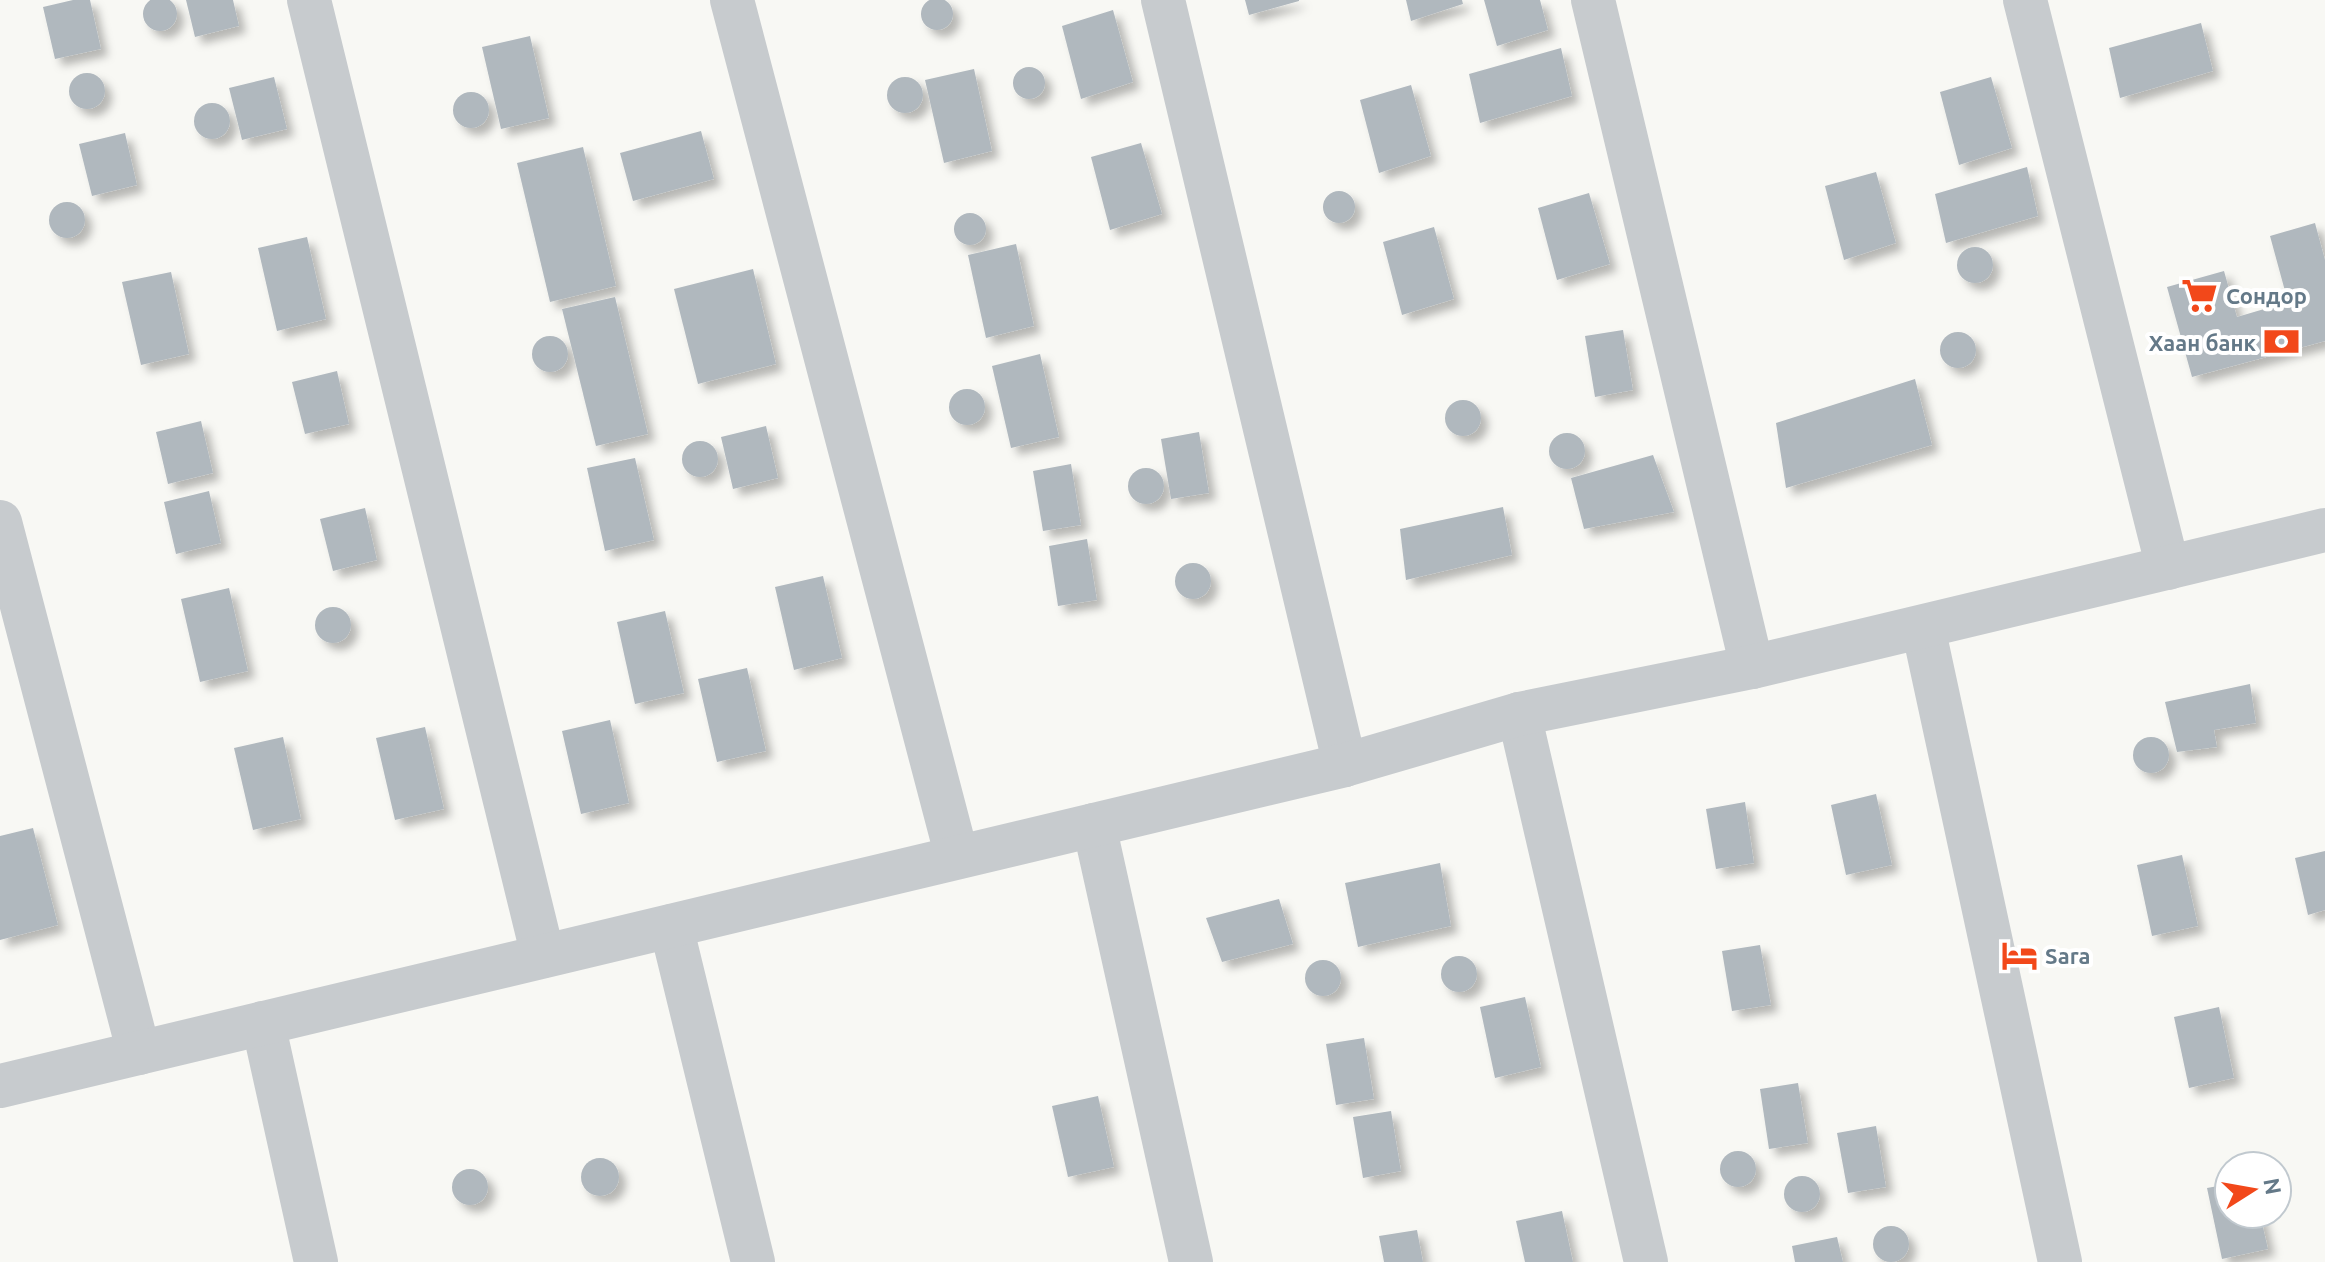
<svg xmlns="http://www.w3.org/2000/svg" width="2325" height="1262" font-family="Ubuntu,sans-serif">
  <defs>
    <filter id="shadow"><feDropShadow dx="7" dy="7" stdDeviation="4" flood-color="#0004"/></filter>
  </defs>
  <rect width="100%" height="100%" fill="#f8f8f4"/>
  <g fill="#b0b8be" filter="url(#shadow)">
    <circle cx="160" cy="14" r="17"/>
    <circle cx="937" cy="14" r="16"/>
    <path d="M 73,0 L 90,0 L 101,49 L 55,59 L 43,7 Z"/>
    <path d="M 186,0 L 233,0 L 239,26 L 195,37 Z"/>
    <path d="M 1245,0 L 1299,0 L 1299,1 L 1249,15 Z"/>
    <path d="M 1406,0 L 1462,0 L 1463,4 L 1411,21 Z"/>
    <path d="M 1484,0 L 1540,0 L 1548,30 L 1497,46 Z"/>
    <path d="M 1113,10 L 1133,82 L 1081,99 L 1062,26 Z"/>
    <path d="M 2201,23 L 2213,71 L 2120,98 L 2109,48 Z"/>
    <path d="M 530,36 L 549,118 L 501,129 L 482,47 Z"/>
    <path d="M 1561,48 L 1572,96 L 1480,123 L 1469,74 Z"/>
    <circle cx="1029" cy="83" r="16"/>
    <path d="M 974,69 L 992,151 L 944,163 L 925,80 Z"/>
    <circle cx="87" cy="91" r="18"/>
    <circle cx="905" cy="95" r="18"/>
    <path d="M 274,77 L 287,129 L 242,140 L 229,88 Z"/>
    <path d="M 1991,77 L 2012,148 L 1959,165 L 1940,92 Z"/>
    <path d="M 1411,85 L 1431,156 L 1379,173 L 1360,100 Z"/>
    <circle cx="471" cy="110" r="18"/>
    <circle cx="212" cy="121" r="18"/>
    <path d="M 701,131 L 714,179 L 633,201 L 620,153 Z"/>
    <path d="M 125,133 L 137,185 L 92,196 L 79,144 Z"/>
    <path d="M 1141,143 L 1162,214 L 1110,230 L 1091,157 Z"/>
    <path d="M 583,147 L 616,286 L 550,302 L 517,163 Z"/>
    <path d="M 2027,167 L 2038,216 L 1946,243 L 1935,194 Z"/>
    <path d="M 1876,172 L 1896,243 L 1844,260 L 1825,186 Z"/>
    <circle cx="1339" cy="207" r="16"/>
    <path d="M 1589,193 L 1610,264 L 1557,280 L 1538,208 Z"/>
    <circle cx="67" cy="220" r="18"/>
    <circle cx="970" cy="229" r="16"/>
    <path d="M 2315,223 L 2325,260 L 2325,341 L 2192,377 L 2167,287 L 2224,271 L 2237,317 L 2288,302 L 2270,236 Z"/>
    <path d="M 1434,227 L 1454,299 L 1402,315 L 1383,242 Z"/>
    <path d="M 307,237 L 326,319 L 277,331 L 258,248 Z"/>
    <path d="M 1016,244 L 1034,326 L 986,338 L 968,255 Z"/>
    <circle cx="1975" cy="265" r="18"/>
    <path d="M 753,269 L 776,364 L 698,384 L 674,289 Z"/>
    <path d="M 171,272 L 189,354 L 141,365 L 122,282 Z"/>
    <path d="M 615,297 L 648,434 L 596,446 L 562,309 Z"/>
    <path d="M 1623,330 L 1633,390 L 1595,397 L 1585,336 Z"/>
    <circle cx="1958" cy="350" r="18"/>
    <circle cx="550" cy="354" r="18"/>
    <path d="M 1040,354 L 1059,437 L 1011,448 L 992,366 Z"/>
    <path d="M 337,371 L 349,424 L 305,434 L 292,382 Z"/>
    <path d="M 1915,379 L 1932,445 L 1786,488 L 1776,423 Z"/>
    <circle cx="967" cy="407" r="18"/>
    <circle cx="1463" cy="418" r="18"/>
    <path d="M 201,421 L 213,473 L 168,484 L 156,432 Z"/>
    <path d="M 766,426 L 778,478 L 733,489 L 721,437 Z"/>
    <path d="M 1199,432 L 1209,493 L 1171,499 L 1161,439 Z"/>
    <circle cx="1567" cy="451" r="18"/>
    <circle cx="700" cy="459" r="18"/>
    <path d="M 1653,455 L 1674,512 L 1584,529 L 1571,478 Z"/>
    <path d="M 635,458 L 654,540 L 605,551 L 587,468 Z"/>
    <path d="M 1071,464 L 1081,525 L 1043,531 L 1033,471 Z"/>
    <circle cx="1146" cy="486" r="18"/>
    <path d="M 209,491 L 221,543 L 176,554 L 164,502 Z"/>
    <path d="M 1503,507 L 1512,555 L 1406,580 L 1400,529 Z"/>
    <path d="M 365,508 L 377,560 L 333,571 L 320,519 Z"/>
    <path d="M 1087,539 L 1097,600 L 1058,606 L 1049,546 Z"/>
    <circle cx="1193" cy="581" r="18"/>
    <path d="M 823,576 L 842,658 L 794,670 L 775,587 Z"/>
    <path d="M 229,588 L 248,671 L 200,682 L 181,599 Z"/>
    <circle cx="333" cy="625" r="18"/>
    <path d="M 665,611 L 684,693 L 635,704 L 617,622 Z"/>
    <path d="M 747,668 L 766,751 L 717,762 L 698,679 Z"/>
    <path d="M 2250,684 L 2256,723 L 2214,730 L 2217,747 L 2177,752 L 2165,702 Z"/>
    <path d="M 610,720 L 629,803 L 581,814 L 562,731 Z"/>
    <path d="M 425,727 L 444,809 L 395,820 L 376,738 Z"/>
    <circle cx="2151" cy="755" r="18"/>
    <path d="M 283,737 L 301,819 L 253,830 L 234,748 Z"/>
    <path d="M 1876,794 L 1892,865 L 1846,875 L 1831,805 Z"/>
    <path d="M 1745,802 L 1754,863 L 1716,869 L 1706,809 Z"/>
    <path d="M 33,828 L 58,925 L 0,940 L 0,836 Z"/>
    <path d="M 2325,851 L 2325,910 L 2308,915 L 2295,858 Z"/>
    <path d="M 2182,855 L 2198,926 L 2152,936 L 2137,865 Z"/>
    <path d="M 1440,863 L 1451,926 L 1358,947 L 1345,883 Z"/>
    <path d="M 1279,899 L 1293,944 L 1222,962 L 1206,918 Z"/>
    <path d="M 1760,945 L 1771,1005 L 1732,1011 L 1722,951 Z"/>
    <circle cx="1459" cy="974" r="18"/>
    <circle cx="1323" cy="978" r="18"/>
    <path d="M 1525,997 L 1541,1067 L 1495,1078 L 1480,1007 Z"/>
    <path d="M 2219,1007 L 2234,1078 L 2189,1088 L 2174,1017 Z"/>
    <path d="M 1364,1038 L 1374,1099 L 1336,1105 L 1326,1044 Z"/>
    <path d="M 1798,1083 L 1808,1143 L 1769,1149 L 1760,1089 Z"/>
    <path d="M 1098,1096 L 1114,1167 L 1068,1177 L 1052,1106 Z"/>
    <path d="M 1391,1111 L 1401,1171 L 1363,1178 L 1353,1117 Z"/>
    <path d="M 1876,1126 L 1886,1187 L 1848,1193 L 1837,1133 Z"/>
    <circle cx="1738" cy="1169" r="18"/>
    <circle cx="600" cy="1177" r="19"/>
    <circle cx="470" cy="1187" r="18"/>
    <circle cx="1802" cy="1194" r="18"/>
    <path d="M 2229,1184 L 2229,1214 L 2260,1214 L 2268,1249 L 2222,1259 L 2207,1188 Z"/>
    <path d="M 1562,1211 L 1573,1262 L 1525,1262 L 1516,1221 Z"/>
    <circle cx="1891" cy="1244" r="18"/>
    <path d="M 1417,1230 L 1423,1262 L 1384,1262 L 1379,1236 Z"/>
    <path d="M 1837,1237 L 1843,1262 L 1795,1262 L 1792,1246 Z"/>
  </g>
  <g fill="none" stroke-linecap="round" stroke-linejoin="round">
    <g stroke="#c7cbce" stroke-width="44">
      <path d="M 309,0 L 543,956"/>
      <path d="M 732,0 L 957,857"/>
      <path d="M 1163,0 L 1345,765"/>
      <path d="M 1593,0 L 1752,667"/>
      <path d="M 2025,0 L 2168,568"/>
      <path d="M 0,522 L 139,1053"/>
      <path d="M 1923,627 L 2060,1262"/>
      <path d="M 1519,714 L 1646,1262"/>
      <path d="M 1094,825 L 1191,1262"/>
      <path d="M 671,926 L 753,1262"/>
      <path d="M 263,1023 L 316,1262"/>
      <path d="M 0,1086 L 1345,765 L 1519,714 L 1752,667 L 2325,530"/>
    </g>
  </g>
  <defs>
    <symbol id="supermarket-bare" viewBox="-9 -9 18 18"><path d="M-6-5.5h2.5l.6 2H6L4.5 2H-2.5L-4.4-4H-6ZM-1.5 3.2a1.3 1.3 0 1 0 .1 0ZM3 3.2a1.3 1.3 0 1 0 .1 0Z" fill="#f2481a" stroke="#fff" stroke-width="2.5" paint-order="stroke"/></symbol>
    <symbol id="bank-bare" viewBox="-9 -9 18 18"><path d="M-6-4H6V4H-6ZM0-2.3a2.3 2.3 0 1 0 0 4.6a2.3 2.3 0 1 0 0-4.6Z" fill="#f2481a" stroke="#fff" stroke-width="2.5" paint-order="stroke"/></symbol>
    <symbol id="hotel-bare" viewBox="-9 -9 18 18"><path d="M-6-4.5h1.5V1H6V5H4.5V3h-9V5H-6ZM-4 0a1.8 1.8 0 1 1 3.6 0ZM.5 0V-2.5h3Q6-2.5 6 0Z" fill="#f2481a" stroke="#fff" stroke-width="2.5" paint-order="stroke"/></symbol>
  </defs>
  <g fill-rule="evenodd">
    <use href="#supermarket-bare" x="2174" y="270" width="51" height="51"/>
    <use href="#bank-bare" x="2256" y="316" width="51" height="51"/>
    <use href="#hotel-bare" x="1994" y="930" width="51" height="51"/>
  </g>
  <g text-anchor="middle" dominant-baseline="central" stroke-width="8" stroke-linejoin="round" paint-order="stroke">
    <g font-size="22" font-weight="bold" fill="#647988" stroke="#fff" text-anchor="start">
      <text x="2226" y="295">Сондор</text>
      <text x="2256" y="342" text-anchor="end">Хаан банк</text>
      <text x="2045" y="955">Sara</text>
    </g>
  </g>
  <g transform="translate(2253 1190) rotate(79)"><circle r="38" fill="#ffffff" stroke="#c1c9cf" stroke-width="2"/>
  <path d="M0-6L14 30L0 20L-14 30Z" fill="#f2481a"/>
  <text y="-12" font-size="22" font-weight="bold" text-anchor="middle" fill="#647988">N</text>
  </g>
</svg>
